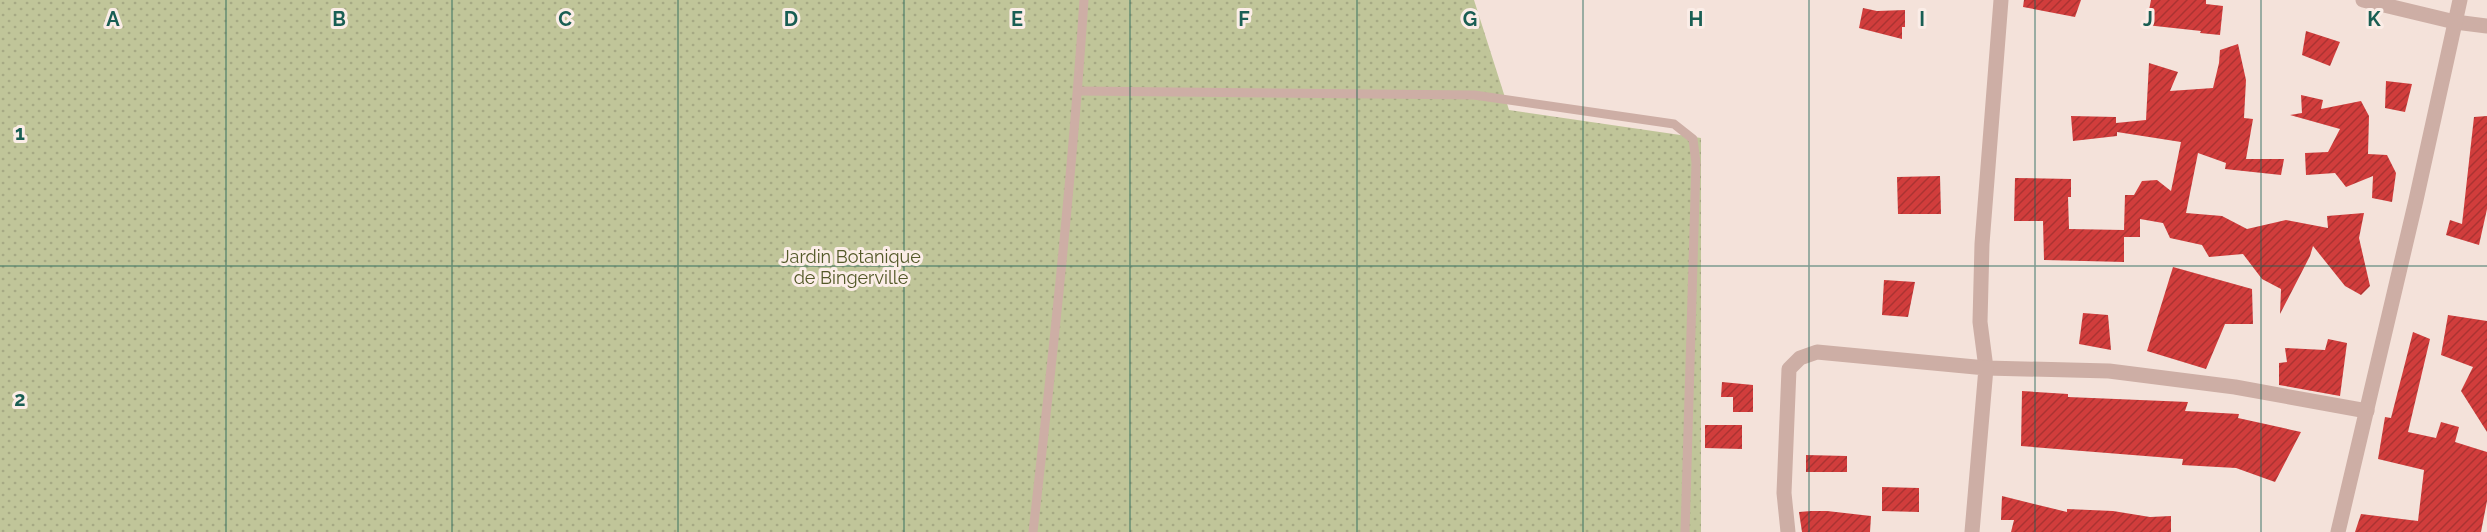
<svg xmlns="http://www.w3.org/2000/svg" width="2487" height="532" font-family="Raleway,sans-serif">
  <defs>
    <pattern id="park-dots" width="8" height="8" patternUnits="userSpaceOnUse" patternTransform="scale(1.5)"><rect width="8" height="8" fill="#c0c599"/><path d="M2 2h.1M6 6h.1" fill="none" stroke="#a6a984" stroke-width="1.8" stroke-linecap="round"/></pattern>
    <pattern id="building-hatch" width="6" height="6" patternUnits="userSpaceOnUse" patternTransform="scale(1.5)"><rect width="6" height="6" fill="#d13d3c"/><path d="M-1 1l2-2M0 6l6-6M5 7l2-2" fill="none" stroke="#ab3332"/></pattern>
  </defs>
  <rect width="100%" height="100%" fill="#f4e2da"/>
  <path fill="url(#park-dots)" d="M 0,0 L 1474,0 L 1509,110 L 1701,138 L 1701,532 L 0,532 Z"/>
  <g fill="url(#building-hatch)">
    <path d="M 2024,0 L 2081,0 L 2075,17 L 2023,7 Z"/>
    <path d="M 2151,0 L 2206,0 L 2206,4 L 2223,6 L 2220,35 L 2200,33 L 2201,31 L 2146,25 Z"/>
    <path d="M 1863,8 L 1877,11 L 1905,10 L 1905,27 L 1902,27 L 1902,39 L 1859,28 Z"/>
    <path d="M 2306,31 L 2340,42 L 2330,66 L 2302,55 Z"/>
    <path d="M 2238,44 L 2246,80 L 2244,118 L 2253,119 L 2246,159 L 2284,159 L 2281,175 L 2225,169 L 2226,163 L 2198,153 L 2186,213 L 2222,216 L 2247,229 L 2286,220 L 2328,228 L 2327,216 L 2364,213 L 2359,238 L 2370,286 L 2361,295 L 2345,286 L 2313,246 L 2310,256 L 2280,314 L 2281,289 L 2262,279 L 2243,254 L 2209,257 L 2202,245 L 2170,238 L 2163,223 L 2140,219 L 2140,237 L 2124,237 L 2124,262 L 2044,260 L 2043,221 L 2014,221 L 2015,178 L 2071,179 L 2071,197 L 2068,197 L 2069,229 L 2124,230 L 2125,195 L 2134,195 L 2142,181 L 2157,180 L 2171,191 L 2181,142 L 2117,132 L 2117,136 L 2073,141 L 2071,116 L 2116,117 L 2116,123 L 2146,120 L 2149,63 L 2178,72 L 2170,91 L 2213,88 L 2219,63 L 2220,50 Z"/>
    <path d="M 2386,81 L 2412,84 L 2405,112 L 2385,108 Z"/>
    <path d="M 2301,95 L 2323,100 L 2321,109 L 2361,101 L 2369,116 L 2368,154 L 2387,155 L 2396,173 L 2392,202 L 2372,198 L 2373,176 L 2346,187 L 2335,173 L 2306,175 L 2305,153 L 2328,152 L 2340,129 L 2290,115 L 2302,113 Z"/>
    <path d="M 2487,116 L 2487,209 L 2479,245 L 2446,235 L 2450,220 L 2462,224 L 2474,117 Z"/>
    <path d="M 1940,176 L 1941,214 L 1898,214 L 1897,177 Z"/>
    <path d="M 2173,267 L 2252,289 L 2253,324 L 2225,324 L 2206,369 L 2147,351 Z"/>
    <path d="M 1884,280 L 1915,282 L 1908,317 L 1882,315 Z"/>
    <path d="M 2083,313 L 2108,315 L 2111,350 L 2079,344 Z"/>
    <path d="M 2448,315 L 2487,321 L 2487,432 L 2461,391 L 2473,367 L 2441,355 Z"/>
    <path d="M 2413,332 L 2430,339 L 2408,432 L 2436,438 L 2441,422 L 2459,427 L 2455,442 L 2487,452 L 2487,501 L 2481,532 L 2355,532 L 2361,514 L 2418,521 L 2424,470 L 2378,459 L 2385,417 L 2391,418 Z"/>
    <path d="M 2328,339 L 2347,343 L 2340,396 L 2279,385 L 2279,363 L 2287,362 L 2285,348 L 2325,350 Z"/>
    <path d="M 1722,382 L 1753,385 L 1753,412 L 1733,412 L 1733,397 L 1721,397 Z"/>
    <path d="M 2022,391 L 2068,394 L 2068,397 L 2188,402 L 2185,411 L 2239,414 L 2238,418 L 2301,432 L 2275,482 L 2236,468 L 2182,465 L 2183,459 L 2021,446 Z"/>
    <path d="M 1705,425 L 1742,425 L 1742,449 L 1705,448 Z"/>
    <path d="M 1806,455 L 1847,456 L 1847,472 L 1806,472 Z"/>
    <path d="M 1882,487 L 1919,488 L 1919,512 L 1882,511 Z"/>
    <path d="M 2002,496 L 2067,512 L 2067,509 L 2113,511 L 2150,517 L 2171,516 L 2171,532 L 2011,532 L 2014,520 L 2001,520 Z"/>
    <path d="M 1811,511 L 1827,511 L 1871,516 L 1870,532 L 1802,532 L 1799,512 Z"/>
  </g>
  <g fill="none" stroke-linecap="round" stroke-linejoin="round">
    <g stroke="#cdaea5" stroke-width="9">
      <path d="M 1078,91 L 1474,95 L 1674,124 L 1693,139 L 1696,163 L 1685,532"/>
      <path d="M 1033,532 C 1053,355 1072,178 1084,0"/>
    </g>
    <g stroke="#cdaea5" stroke-width="15">
      <path d="M 2001,0 L 1982,244 L 1980,322 L 1986,368 L 2109,371 L 2235,387 L 2367,411"/>
      <path d="M 2363,0 L 2455,22 L 2487,26"/>
      <path d="M 1788,532 L 1784,493 L 1789,369 L 1800,358 L 1817,352 L 1986,368 L 1972,532"/>
      <path d="M 2338,532 L 2416,200 L 2460,0"/>
    </g>
  </g>
  <path fill="none" stroke="#195e53" stroke-width="1.5" stroke-opacity="0.55" d="M 226,0 L 226,532M 452,0 L 452,532M 678,0 L 678,532M 904,0 L 904,532M 1130,0 L 1130,532M 1357,0 L 1357,532M 1583,0 L 1583,532M 1809,0 L 1809,532M 2035,0 L 2035,532M 2261,0 L 2261,532M 0,266 L 2487,266"/>
  <g text-anchor="middle" dominant-baseline="central" stroke-width="6" stroke-linejoin="round" paint-order="stroke">
    <g font-size="18" fill="#535928" stroke="#fbede7">
      <text x="851" y="256">Jardin Botanique<tspan x="851" dy="21">de Bingerville</tspan></text>
    </g>
  </g>
  <g font-size="20" text-anchor="middle" font-weight="bold" fill="#195e53" stroke="#fbede7" stroke-width="6" stroke-linejoin="round" paint-order="stroke">
    <text x="113" y="26">A</text>
    <text x="339" y="26">B</text>
    <text x="565" y="26">C</text>
    <text x="791" y="26">D</text>
    <text x="1017" y="26">E</text>
    <text x="1244" y="26">F</text>
    <text x="1470" y="26">G</text>
    <text x="1696" y="26">H</text>
    <text x="1922" y="26">I</text>
    <text x="2148" y="26">J</text>
    <text x="2374" y="26">K</text>
    <text x="20" y="140">1</text>
    <text x="20" y="406">2</text>
  </g>
</svg>
